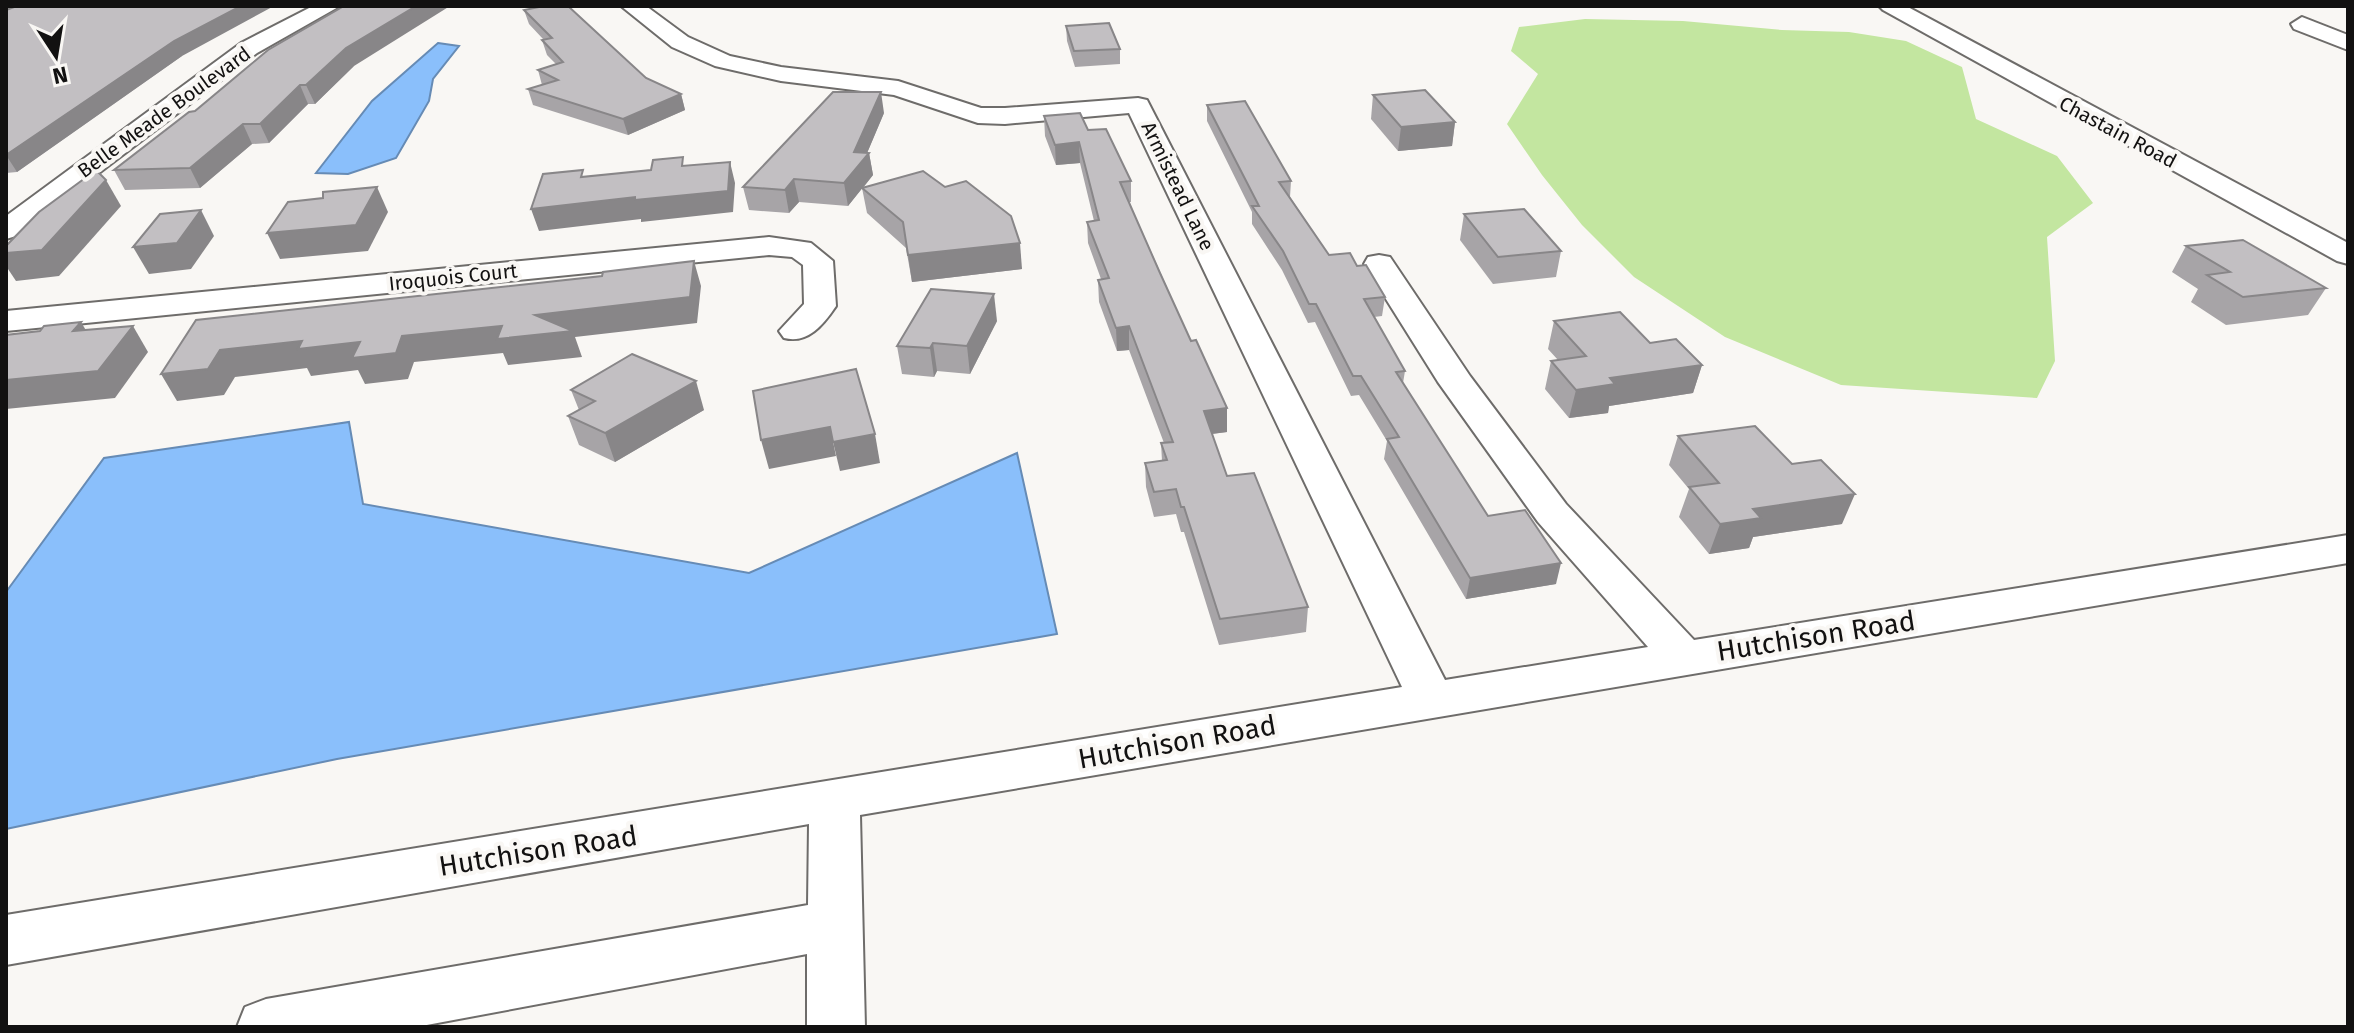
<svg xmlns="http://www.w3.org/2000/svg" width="2354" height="1033" font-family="'Fira Sans',sans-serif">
  <rect width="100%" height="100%" fill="#f9f7f4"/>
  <path fill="#c3e6a0" d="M 1585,19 L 1683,21 L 1782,30 L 1849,32 L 1906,41 L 1962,67 L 1976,119 L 2057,156 L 2093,203 L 2047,237 L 2055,361 L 2037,398 L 1841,385 L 1725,337 L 1634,277 L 1582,225 L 1542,175 L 1507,124 L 1538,74 L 1511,51 L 1519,27 Z"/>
  <g fill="#8abffb" stroke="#668bb5" stroke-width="2">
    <path d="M 438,43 L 459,46 L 433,79 L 429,101 L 396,158 L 348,174 L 316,173 L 372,101 Z"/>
    <path d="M 349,422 L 363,504 L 749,573 L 1017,453 L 1057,634 L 337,759 L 6,829 L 6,592 L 104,458 Z"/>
  </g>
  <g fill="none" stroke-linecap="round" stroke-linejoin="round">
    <defs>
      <g id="minor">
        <path d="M 313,6 L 340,6 L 257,53 L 16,236 L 6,239 L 6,216 L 241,43 Z"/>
        <path d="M 621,6 L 646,6 L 688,37 L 730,56 L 781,67 L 898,81 L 981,108 L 1005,108 L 1138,98 L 1147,100 L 1445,680 L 1648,647 L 1538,522 L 1438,382 L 1364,264 L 1368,257 L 1379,255 L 1390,257 L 1470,376 L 1566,504 L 1694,640 L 2348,535 L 2348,563 L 860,815 L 865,1027 L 807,1027 L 807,954 L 416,1027 L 237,1027 L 245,1007 L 266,999 L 808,905 L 809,824 L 6,965 L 6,915 L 1402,687 L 1129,113 L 1005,124 L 978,123 L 894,95 L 781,81 L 715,66 L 672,47 Z"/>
        <path d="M 1879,6 L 1906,6 L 2348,243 L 2348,264 L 2337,261 L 1883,10 Z"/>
        <path d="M 2302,17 L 2348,35 L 2348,50 L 2294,29 L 2291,24 Z"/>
        <path d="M 769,237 L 811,243 L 833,261 L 836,306 C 823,325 808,344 784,338 L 779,331 L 804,304 L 803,265 L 792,257 L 769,255 L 6,331 L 6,311 Z"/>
      </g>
    </defs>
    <use href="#minor" stroke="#6e6c6a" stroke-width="4"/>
    <use href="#minor" fill="#fff" fill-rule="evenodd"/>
  </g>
  <g fill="#a7a4a7">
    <path d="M 6,10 L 182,56 L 17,172 L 6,173 Z"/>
    <path d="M 524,10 L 646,78 L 681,94 L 685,110 L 628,135 L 533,105 L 528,89 L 542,85 L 538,70 L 556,64 L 547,55 L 542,40 L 543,39 L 529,24 Z"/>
    <path d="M 1066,26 L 1120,49 L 1120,64 L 1075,67 L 1067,41 Z"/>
    <path d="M 354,66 L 315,104 L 308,104 L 269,143 L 252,144 L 200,188 L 125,190 L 114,170 L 195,111 Z"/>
    <path d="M 1373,95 L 1455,122 L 1452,146 L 1398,151 L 1371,119 Z"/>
    <path d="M 1207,105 L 1291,181 L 1290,197 L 1329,255 L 1357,266 L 1385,297 L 1382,316 L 1374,317 L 1405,371 L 1403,383 L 1488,516 L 1556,584 L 1466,599 L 1384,459 L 1387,441 L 1359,395 L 1351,396 L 1315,322 L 1308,323 L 1282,270 L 1252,224 L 1252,212 L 1207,121 Z"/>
    <path d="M 884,113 L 867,153 L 869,153 L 873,175 L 863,188 L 1022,269 L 912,282 L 906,248 L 867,213 L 862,188 L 848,206 L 799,202 L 789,213 L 749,210 L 743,187 Z"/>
    <path d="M 1044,116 L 1088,130 L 1131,181 L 1131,202 L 1129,202 L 1191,341 L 1227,408 L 1227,432 L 1212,434 L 1227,476 L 1308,607 L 1306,632 L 1219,645 L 1184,532 L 1181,532 L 1176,514 L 1154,517 L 1146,487 L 1145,463 L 1162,461 L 1161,443 L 1164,443 L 1129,350 L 1117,351 L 1099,302 L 1098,280 L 1101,279 L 1088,243 L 1087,222 L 1094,221 L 1080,163 L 1056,165 L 1045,136 Z"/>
    <path d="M 1464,214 L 1561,251 L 1556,277 L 1493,284 L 1460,240 Z"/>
    <path d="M 2186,246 L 2326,288 L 2308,315 L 2226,325 L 2191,302 L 2198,289 L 2172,272 Z"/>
    <path d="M 997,321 L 970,374 L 937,371 L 934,377 L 902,374 L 897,346 Z"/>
    <path d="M 1554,321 L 1650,343 L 1702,365 L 1693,393 L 1609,406 L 1608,413 L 1569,418 L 1545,389 L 1551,361 L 1558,360 L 1548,349 Z"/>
    <path d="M 571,390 L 704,410 L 615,462 L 579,445 L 568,416 L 579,410 Z"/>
    <path d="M 1678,436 L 1842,524 L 1753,537 L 1749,548 L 1709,554 L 1679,517 L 1689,489 L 1669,465 Z"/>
  </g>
  <g fill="#888688">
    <path d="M 241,6 L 274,6 L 182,56 L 17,172 L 6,155 L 174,41 Z"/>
    <path d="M 416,6 L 450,6 L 354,66 L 315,104 L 306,85 L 346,48 Z"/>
    <path d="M 300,85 L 308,104 L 269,143 L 260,124 Z"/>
    <path d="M 881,92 L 884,113 L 865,158 L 869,153 L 873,175 L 848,206 L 844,183 L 854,152 Z"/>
    <path d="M 681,94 L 685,110 L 628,135 L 623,119 Z"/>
    <path d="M 1455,122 L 1452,146 L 1398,151 L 1401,127 Z"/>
    <path d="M 243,124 L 252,144 L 200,188 L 190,168 Z"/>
    <path d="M 1079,142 L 1080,163 L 1056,165 L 1055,145 Z"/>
    <path d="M 730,162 L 735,183 L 733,212 L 641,222 L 641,219 L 539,231 L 531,209 Z"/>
    <path d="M 794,179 L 799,202 L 789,213 L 785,190 Z"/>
    <path d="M 106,180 L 121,206 L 59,276 L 16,281 L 6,266 L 6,253 Z"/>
    <path d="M 377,187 L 388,212 L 368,251 L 280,259 L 267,233 Z"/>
    <path d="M 201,210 L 214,236 L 191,269 L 149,274 L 133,247 Z"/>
    <path d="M 1020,243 L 1022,269 L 912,282 L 908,255 Z"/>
    <path d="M 694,261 L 701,286 L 697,323 L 575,337 L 582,357 L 508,365 L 503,353 L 414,362 L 408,379 L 365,384 L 358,370 L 311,376 L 307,368 L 235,377 L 224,395 L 177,401 L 161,374 L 220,350 L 302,341 L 402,336 L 535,315 Z"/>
    <path d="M 994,294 L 997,321 L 970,374 L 967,346 Z"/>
    <path d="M 81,322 L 97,349 L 73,331 Z"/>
    <path d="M 133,326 L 148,352 L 115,398 L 6,409 L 6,380 Z"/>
    <path d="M 1129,326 L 1129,350 L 1117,351 L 1116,328 Z"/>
    <path d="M 933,343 L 937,371 L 934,377 L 930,348 Z"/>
    <path d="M 1702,365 L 1693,393 L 1609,406 L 1608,413 L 1569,418 L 1576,390 L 1610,378 Z"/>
    <path d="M 696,381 L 704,410 L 615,462 L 605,433 Z"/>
    <path d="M 1227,408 L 1227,432 L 1203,435 L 1204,411 Z"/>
    <path d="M 830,427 L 836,456 L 769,469 L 761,440 Z"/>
    <path d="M 875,434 L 880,463 L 840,471 L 833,442 Z"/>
    <path d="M 1855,494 L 1842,524 L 1753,537 L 1749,548 L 1709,554 L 1720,524 L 1753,509 Z"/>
    <path d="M 1561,563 L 1556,584 L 1466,599 L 1470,578 Z"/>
  </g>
  <g fill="#c2bfc2" stroke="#888688" stroke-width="2">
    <path d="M 17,6 L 241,6 L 174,41 L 6,155 L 6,10 Z"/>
    <path d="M 344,6 L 416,6 L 346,48 L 306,85 L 300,85 L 260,124 L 243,124 L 190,168 L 114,170 L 189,112 L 195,111 L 268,50 Z"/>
    <path d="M 544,6 L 568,6 L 646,78 L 681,94 L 623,119 L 528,89 L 558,80 L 538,70 L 563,62 L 542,40 L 552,38 L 524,10 Z"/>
    <path d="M 1109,23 L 1120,49 L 1074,51 L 1066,26 Z"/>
    <path d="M 1425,90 L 1455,122 L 1401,127 L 1373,95 Z"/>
    <path d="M 833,92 L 881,92 L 854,152 L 869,153 L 844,183 L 794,179 L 785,190 L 743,187 Z"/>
    <path d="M 1245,101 L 1291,181 L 1279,182 L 1329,255 L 1350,253 L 1357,266 L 1366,265 L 1385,297 L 1364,299 L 1405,371 L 1396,372 L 1488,516 L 1525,510 L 1561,563 L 1470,578 L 1387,439 L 1399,437 L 1361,376 L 1353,376 L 1316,304 L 1309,304 L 1283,251 L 1252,206 L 1259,206 L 1207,105 Z"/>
    <path d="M 1080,113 L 1088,130 L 1106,129 L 1131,181 L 1120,182 L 1160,273 L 1191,341 L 1196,340 L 1227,408 L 1204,411 L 1227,476 L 1254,473 L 1308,607 L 1220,619 L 1184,507 L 1181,507 L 1176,489 L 1154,492 L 1145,463 L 1167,460 L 1161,443 L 1173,442 L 1129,326 L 1116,328 L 1098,280 L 1109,278 L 1087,222 L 1099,220 L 1079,142 L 1055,145 L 1044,116 Z"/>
    <path d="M 683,157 L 682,166 L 730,162 L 728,191 L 635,200 L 635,197 L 531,209 L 543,174 L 583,170 L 581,177 L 651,170 L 653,160 Z"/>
    <path d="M 96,170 L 106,180 L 42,250 L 6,253 L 6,246 L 39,212 Z"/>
    <path d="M 923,171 L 945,187 L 966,181 L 1011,216 L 1020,243 L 908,255 L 903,222 L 862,188 Z"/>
    <path d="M 377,187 L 356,225 L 267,233 L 288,202 L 323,198 L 323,192 Z"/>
    <path d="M 1524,209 L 1561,251 L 1498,257 L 1464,214 Z"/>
    <path d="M 201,210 L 177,243 L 133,247 L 160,214 Z"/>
    <path d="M 2243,240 L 2326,288 L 2243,297 L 2207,275 L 2230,272 L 2186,246 Z"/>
    <path d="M 694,261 L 690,297 L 535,315 L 573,331 L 497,339 L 502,326 L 402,336 L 396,353 L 352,358 L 360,342 L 298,349 L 302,341 L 220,350 L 208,369 L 161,374 L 196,320 L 602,276 L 603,272 Z"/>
    <path d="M 931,289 L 994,294 L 967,346 L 933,343 L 930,348 L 897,346 Z"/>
    <path d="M 1620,312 L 1650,343 L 1676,339 L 1702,365 L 1610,378 L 1615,384 L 1576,390 L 1551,361 L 1586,356 L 1554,321 Z"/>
    <path d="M 81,322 L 73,331 L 133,326 L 98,371 L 6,380 L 6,335 L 40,331 L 44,326 Z"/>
    <path d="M 632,354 L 696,381 L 605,433 L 568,416 L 595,401 L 571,390 Z"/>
    <path d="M 856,369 L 875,434 L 833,442 L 830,427 L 761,440 L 753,391 Z"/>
    <path d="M 1755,426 L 1792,464 L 1821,460 L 1855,494 L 1753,509 L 1761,518 L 1720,524 L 1689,487 L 1719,483 L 1678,436 Z"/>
  </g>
  <g text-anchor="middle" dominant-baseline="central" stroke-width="8" stroke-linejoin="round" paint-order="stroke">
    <g font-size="20" fill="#121111" stroke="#f9f7f4">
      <text transform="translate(164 112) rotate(-36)">Belle Meade Boulevard</text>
      <text transform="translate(2118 132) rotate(28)">Chastain Road</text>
      <text transform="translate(1178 186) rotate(64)">Armistead Lane</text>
      <text transform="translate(453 277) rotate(-6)">Iroquois Court</text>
    </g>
    <g font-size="28" fill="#121111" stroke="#f9f7f4">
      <text transform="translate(1816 636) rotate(-9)">Hutchison Road</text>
      <text transform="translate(1177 742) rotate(-10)">Hutchison Road</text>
      <text transform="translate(538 851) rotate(-9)">Hutchison Road</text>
    </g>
  </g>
  <rect width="2354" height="1033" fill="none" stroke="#121111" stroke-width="16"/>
  <g transform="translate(56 56) rotate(168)" stroke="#f9f7f4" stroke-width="6" paint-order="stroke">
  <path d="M0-6L14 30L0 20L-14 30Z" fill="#121111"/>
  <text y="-12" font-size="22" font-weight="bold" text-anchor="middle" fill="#121111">N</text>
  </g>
</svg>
